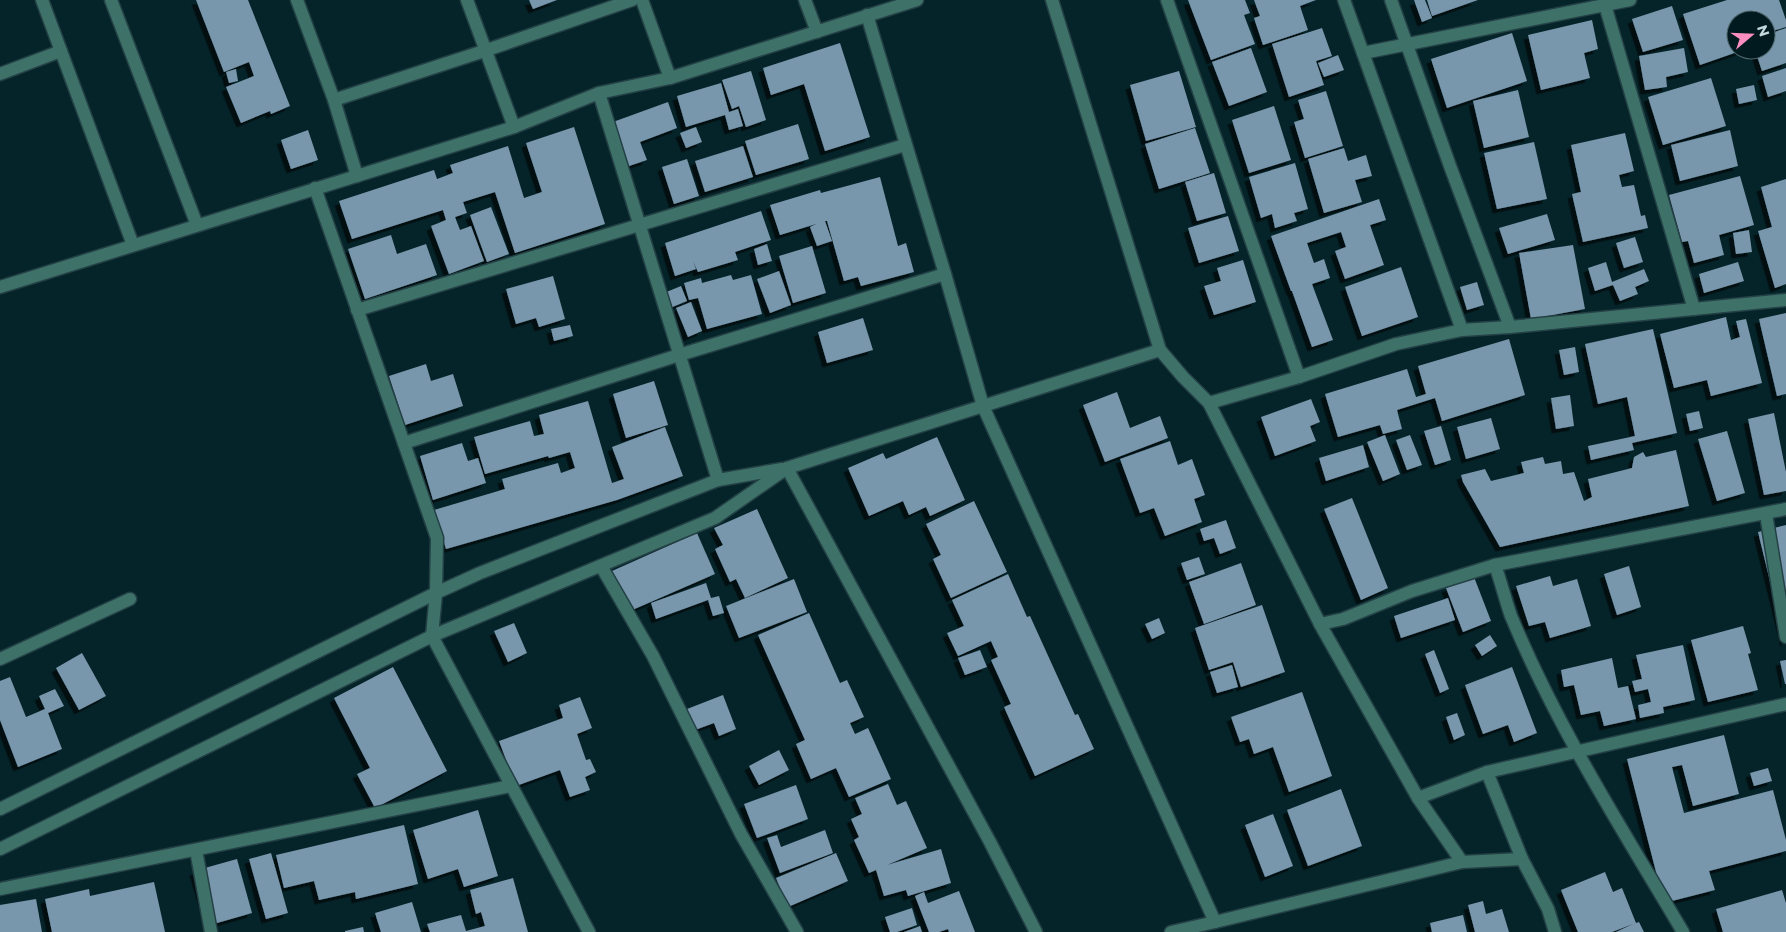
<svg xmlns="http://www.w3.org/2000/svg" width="1786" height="932" font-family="Montserrat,sans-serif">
  <defs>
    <filter id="shadow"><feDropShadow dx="-4.5" dy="4.5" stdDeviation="0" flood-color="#0009"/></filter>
  </defs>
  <rect width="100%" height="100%" fill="#052429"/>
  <g fill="#7997ac" filter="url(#shadow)">
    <path d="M 196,0 L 248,0 L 290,106 L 271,114 L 270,111 L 241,123 L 226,87 L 254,76 L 249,62 L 224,72 Z"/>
    <path d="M 529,0 L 557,0 L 533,9 Z"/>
    <path d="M 1188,0 L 1245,0 L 1250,13 L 1244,15 L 1255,44 L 1211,60 Z"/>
    <path d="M 1254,0 L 1316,0 L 1300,6 L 1308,30 L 1263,45 L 1254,18 L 1260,16 Z"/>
    <path d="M 1414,0 L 1425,0 L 1432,18 L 1422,22 Z"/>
    <path d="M 1427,0 L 1478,0 L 1432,16 Z"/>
    <path d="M 1727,0 L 1779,0 L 1786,20 L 1786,27 L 1766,33 L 1766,20 L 1736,20 L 1736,50 L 1743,50 L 1700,65 L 1683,14 Z"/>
    <path d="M 1672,6 L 1683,40 L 1643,52 L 1632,19 Z"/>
    <path d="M 1592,20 L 1598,49 L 1584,53 L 1590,78 L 1541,90 L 1528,35 Z"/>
    <path d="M 1322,28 L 1332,56 L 1316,61 L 1324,85 L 1289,97 L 1272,44 Z"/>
    <path d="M 1786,28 L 1786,63 L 1762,71 L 1755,50 L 1766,50 L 1766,35 Z"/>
    <path d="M 1512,33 L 1527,81 L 1447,108 L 1431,59 Z"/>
    <path d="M 840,43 L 870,137 L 825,151 L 804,84 L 771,95 L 763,68 Z"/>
    <path d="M 1251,48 L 1267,92 L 1229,106 L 1212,62 Z"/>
    <path d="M 1684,48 L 1688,72 L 1666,77 L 1667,87 L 1645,90 L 1639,56 Z"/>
    <path d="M 1338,55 L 1344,70 L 1324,77 L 1318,63 Z"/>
    <path d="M 1786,68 L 1786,91 L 1768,97 L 1762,76 Z"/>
    <path d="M 236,69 L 238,81 L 229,83 L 226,72 Z"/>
    <path d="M 751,71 L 766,120 L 746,127 L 739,106 L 732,109 L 722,80 Z"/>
    <path d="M 1179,71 L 1196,127 L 1146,141 L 1130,85 Z"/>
    <path d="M 1711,78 L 1726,126 L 1663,145 L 1648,97 Z"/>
    <path d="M 721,83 L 729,112 L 738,109 L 743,126 L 729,130 L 725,115 L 686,127 L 677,96 Z"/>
    <path d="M 1754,85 L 1757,100 L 1739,104 L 1736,89 Z"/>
    <path d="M 1518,90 L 1529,137 L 1484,148 L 1473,101 Z"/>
    <path d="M 1326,91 L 1343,146 L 1305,158 L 1294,122 L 1304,119 L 1298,100 Z"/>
    <path d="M 668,102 L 677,128 L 640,142 L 647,160 L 629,166 L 613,122 Z"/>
    <path d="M 1274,106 L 1291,160 L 1249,173 L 1232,120 Z"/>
    <path d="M 798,124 L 809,159 L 756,175 L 745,141 Z"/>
    <path d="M 574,127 L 605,224 L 515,253 L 495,192 L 463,202 L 467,213 L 455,217 L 460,230 L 471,226 L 484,261 L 449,274 L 431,226 L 446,220 L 443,210 L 352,239 L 339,201 L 434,170 L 437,179 L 453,173 L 450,165 L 508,146 L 524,198 L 542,192 L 526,143 Z"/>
    <path d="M 696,127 L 702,142 L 686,148 L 680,133 Z"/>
    <path d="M 1195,128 L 1210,173 L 1159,189 L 1145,144 Z"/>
    <path d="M 308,130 L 318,160 L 291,169 L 281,140 Z"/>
    <path d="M 1730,130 L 1738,166 L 1680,181 L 1671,145 Z"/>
    <path d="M 1625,133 L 1634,171 L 1619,175 L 1622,187 L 1634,185 L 1641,216 L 1645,215 L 1648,228 L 1583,242 L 1572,194 L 1581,192 L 1571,145 Z"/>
    <path d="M 1534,142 L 1547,199 L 1497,209 L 1484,153 Z"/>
    <path d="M 743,146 L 753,177 L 705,192 L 695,161 Z"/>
    <path d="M 1344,148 L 1348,161 L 1366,155 L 1372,176 L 1355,180 L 1362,202 L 1324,213 L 1308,159 Z"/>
    <path d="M 687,159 L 699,196 L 674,204 L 662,167 Z"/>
    <path d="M 1295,163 L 1308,209 L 1294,213 L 1297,221 L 1275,228 L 1272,214 L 1261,218 L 1249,177 Z"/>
    <path d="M 1214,173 L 1226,213 L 1197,221 L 1185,182 Z"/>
    <path d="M 1740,176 L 1754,225 L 1719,235 L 1724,255 L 1694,263 L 1688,241 L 1682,242 L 1669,195 Z"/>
    <path d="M 880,177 L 898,246 L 906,243 L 914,272 L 861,286 L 858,277 L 844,281 L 827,221 L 825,221 L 832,241 L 817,246 L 810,227 L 816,224 L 780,235 L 770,205 L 820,190 L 821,193 Z"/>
    <path d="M 1786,179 L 1786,284 L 1775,288 L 1758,231 L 1772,227 L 1761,187 Z"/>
    <path d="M 1379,199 L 1386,220 L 1370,225 L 1384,265 L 1345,279 L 1335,251 L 1346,247 L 1341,232 L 1307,243 L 1314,263 L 1324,259 L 1330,278 L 1312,284 L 1333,340 L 1312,347 L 1292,291 L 1291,291 L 1271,236 Z"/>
    <path d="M 491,207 L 509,254 L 487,262 L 470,215 Z"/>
    <path d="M 761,211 L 771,240 L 735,252 L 738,260 L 698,272 L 693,261 L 696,269 L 675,276 L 665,243 Z"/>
    <path d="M 1547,214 L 1555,240 L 1508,254 L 1499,228 Z"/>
    <path d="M 1228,216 L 1239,251 L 1199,263 L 1188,228 Z"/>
    <path d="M 1749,230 L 1752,252 L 1736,254 L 1733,233 Z"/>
    <path d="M 391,235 L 397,254 L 426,244 L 437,275 L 365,299 L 348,249 Z"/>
    <path d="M 1635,237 L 1643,262 L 1624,268 L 1616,243 Z"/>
    <path d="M 767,244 L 772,261 L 758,265 L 754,249 Z"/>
    <path d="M 1573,245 L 1585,309 L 1531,319 L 1519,253 Z"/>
    <path d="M 812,246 L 826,293 L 793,303 L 779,256 Z"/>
    <path d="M 1243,260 L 1256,302 L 1214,315 L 1204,286 L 1221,281 L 1217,268 Z"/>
    <path d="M 1606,262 L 1612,282 L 1644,269 L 1649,281 L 1635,287 L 1638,294 L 1620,301 L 1613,285 L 1595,291 L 1588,268 Z"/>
    <path d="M 1738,262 L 1744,281 L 1704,293 L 1699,274 Z"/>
    <path d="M 1401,267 L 1418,317 L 1362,336 L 1345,287 Z"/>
    <path d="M 779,271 L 791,305 L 770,313 L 757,279 Z"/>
    <path d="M 731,275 L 733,280 L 751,275 L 762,314 L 707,329 L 698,298 L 689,300 L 684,283 L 701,278 L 702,283 Z"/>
    <path d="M 553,276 L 565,319 L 539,327 L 536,318 L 516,324 L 506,289 Z"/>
    <path d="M 1477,282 L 1484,305 L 1467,310 L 1460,287 Z"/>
    <path d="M 681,286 L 687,301 L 670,308 L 664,293 Z"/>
    <path d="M 691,302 L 702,331 L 688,337 L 676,308 Z"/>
    <path d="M 1786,313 L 1786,394 L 1777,396 L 1759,319 Z"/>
    <path d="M 1726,317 L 1731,340 L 1740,337 L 1736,321 L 1746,319 L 1762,383 L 1711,396 L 1707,380 L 1674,388 L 1660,334 Z"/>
    <path d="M 863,318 L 873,350 L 827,363 L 818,332 Z"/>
    <path d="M 570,325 L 573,336 L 554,341 L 551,329 Z"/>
    <path d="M 1653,329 L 1677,433 L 1632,443 L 1634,450 L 1591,460 L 1588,446 L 1635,436 L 1627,397 L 1598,404 L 1585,344 Z"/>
    <path d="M 1509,339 L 1525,395 L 1442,421 L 1435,398 L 1397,410 L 1402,429 L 1383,434 L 1380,425 L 1338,437 L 1325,394 L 1407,369 L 1416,397 L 1426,394 L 1418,366 Z"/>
    <path d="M 1575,347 L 1579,372 L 1564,375 L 1559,350 Z"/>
    <path d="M 426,364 L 431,381 L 453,374 L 463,406 L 405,425 L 389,376 Z"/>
    <path d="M 654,381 L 668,425 L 626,438 L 613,394 Z"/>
    <path d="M 1117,392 L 1130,428 L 1160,416 L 1168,438 L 1105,462 L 1083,405 Z"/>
    <path d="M 1570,395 L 1574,426 L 1556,429 L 1551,398 Z"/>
    <path d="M 1311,399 L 1320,422 L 1310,426 L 1316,441 L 1275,456 L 1261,417 Z"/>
    <path d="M 588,401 L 612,483 L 624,479 L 612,447 L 665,427 L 683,476 L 617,500 L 446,549 L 434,510 L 505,489 L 502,479 L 558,463 L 561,473 L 575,468 L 570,452 L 549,458 L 548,456 L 485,474 L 474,437 L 530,421 L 534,436 L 544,434 L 539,415 Z"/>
    <path d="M 1699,411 L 1703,428 L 1690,431 L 1686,414 Z"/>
    <path d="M 1774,413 L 1786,472 L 1786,491 L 1764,495 L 1748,419 Z"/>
    <path d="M 1491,418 L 1500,449 L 1466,459 L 1457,427 Z"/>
    <path d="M 1441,426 L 1451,460 L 1435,465 L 1424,431 Z"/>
    <path d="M 1727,431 L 1745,493 L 1717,501 L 1698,439 Z"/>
    <path d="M 1385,435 L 1400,474 L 1383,481 L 1367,442 Z"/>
    <path d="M 1410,435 L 1422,465 L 1407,470 L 1396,440 Z"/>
    <path d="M 937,437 L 965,500 L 930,516 L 926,507 L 909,515 L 903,501 L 869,516 L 848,468 L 883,453 L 886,459 Z"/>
    <path d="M 1170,441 L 1178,465 L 1192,459 L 1205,495 L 1194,499 L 1202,522 L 1165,536 L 1154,508 L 1140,513 L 1120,459 Z"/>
    <path d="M 462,443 L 468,461 L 478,458 L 486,483 L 433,500 L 420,456 Z"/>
    <path d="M 1363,445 L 1369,467 L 1326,481 L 1319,458 Z"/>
    <path d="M 1676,450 L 1689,506 L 1500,547 L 1463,482 L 1461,475 L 1485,469 L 1491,481 L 1524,473 L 1521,462 L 1543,457 L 1545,464 L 1561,461 L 1563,474 L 1574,472 L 1584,501 L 1592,497 L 1588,479 L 1632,468 L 1634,457 L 1643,452 L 1646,457 Z"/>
    <path d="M 1352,498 L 1388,588 L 1361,600 L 1324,509 Z"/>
    <path d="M 974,501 L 1007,572 L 951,598 L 933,559 L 941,555 L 926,524 Z"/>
    <path d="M 757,509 L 788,578 L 745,598 L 736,579 L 730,582 L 715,549 L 723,545 L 714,528 Z"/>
    <path d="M 1226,520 L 1236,548 L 1220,554 L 1214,538 L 1204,541 L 1200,529 Z"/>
    <path d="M 1786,525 L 1786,642 L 1785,642 L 1758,532 Z"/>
    <path d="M 697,533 L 715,574 L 630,611 L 612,571 Z"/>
    <path d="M 1199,557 L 1205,574 L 1187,580 L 1181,563 Z"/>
    <path d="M 1241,563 L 1256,605 L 1204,624 L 1189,582 Z"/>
    <path d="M 1629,566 L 1641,607 L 1617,615 L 1604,574 Z"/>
    <path d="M 1008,574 L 1027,617 L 1030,616 L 1075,715 L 1078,714 L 1094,749 L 1035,776 L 1004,707 L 1011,704 L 991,660 L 998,657 L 991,641 L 958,656 L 947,633 L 964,626 L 952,600 Z"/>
    <path d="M 1550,576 L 1553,586 L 1577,579 L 1591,626 L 1550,638 L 1545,622 L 1529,626 L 1516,586 Z"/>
    <path d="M 1474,577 L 1491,621 L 1463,632 L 1446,588 Z"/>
    <path d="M 794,579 L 807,612 L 739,638 L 726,606 Z"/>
    <path d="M 706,583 L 711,598 L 719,596 L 724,613 L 713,616 L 708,600 L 656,619 L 651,603 Z"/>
    <path d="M 1448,598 L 1455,620 L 1401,638 L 1394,616 Z"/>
    <path d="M 1262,605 L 1285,672 L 1241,687 L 1233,662 L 1209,670 L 1195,628 Z"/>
    <path d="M 809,613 L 840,683 L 847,680 L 864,717 L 850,723 L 855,734 L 868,728 L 891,779 L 849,797 L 836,768 L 811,779 L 796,744 L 805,740 L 758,635 Z"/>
    <path d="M 1159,618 L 1165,633 L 1152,639 L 1145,624 Z"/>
    <path d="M 514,623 L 527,653 L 508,662 L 494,631 Z"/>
    <path d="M 1743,626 L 1751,653 L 1748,654 L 1758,690 L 1708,702 L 1691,640 Z"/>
    <path d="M 1490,635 L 1497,646 L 1482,656 L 1475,645 Z"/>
    <path d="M 1683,645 L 1695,700 L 1663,707 L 1664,713 L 1640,718 L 1638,705 L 1651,702 L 1648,689 L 1635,692 L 1632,681 L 1642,679 L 1636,655 Z"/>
    <path d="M 980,650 L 987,667 L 965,675 L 958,658 Z"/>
    <path d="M 1434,650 L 1449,689 L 1440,693 L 1425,654 Z"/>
    <path d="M 82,653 L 106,696 L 79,710 L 56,668 Z"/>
    <path d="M 1612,658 L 1618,688 L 1628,686 L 1636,719 L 1604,726 L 1600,711 L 1581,715 L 1574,685 L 1564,687 L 1561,670 Z"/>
    <path d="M 1786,660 L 1786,684 L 1785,684 L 1780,661 Z"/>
    <path d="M 1232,665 L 1238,687 L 1217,693 L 1210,672 Z"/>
    <path d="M 393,667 L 447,771 L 375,808 L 357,774 L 370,768 L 334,698 Z"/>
    <path d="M 1512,667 L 1537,733 L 1514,742 L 1508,725 L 1483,734 L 1465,685 Z"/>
    <path d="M 10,677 L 26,717 L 45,709 L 39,696 L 55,689 L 64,706 L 48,713 L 62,749 L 18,767 L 0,720 L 0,681 Z"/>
    <path d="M 1302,692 L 1332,776 L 1289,792 L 1273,747 L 1254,754 L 1249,739 L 1240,742 L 1231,717 Z"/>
    <path d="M 723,695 L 736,729 L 719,736 L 714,723 L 695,730 L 687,709 Z"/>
    <path d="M 580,697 L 592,728 L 577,734 L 586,760 L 590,759 L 596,772 L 585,777 L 590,790 L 570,797 L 560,770 L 516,786 L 499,741 L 563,718 L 559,705 Z"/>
    <path d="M 1457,713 L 1465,735 L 1454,740 L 1446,717 Z"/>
    <path d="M 1724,735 L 1739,794 L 1693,806 L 1682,765 L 1672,767 L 1684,813 L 1773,790 L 1786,840 L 1786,851 L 1709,871 L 1715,890 L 1664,903 L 1627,759 Z"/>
    <path d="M 779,750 L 789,770 L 759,785 L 749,766 Z"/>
    <path d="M 1768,768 L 1772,781 L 1754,786 L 1750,773 Z"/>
    <path d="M 888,784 L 897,805 L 906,801 L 927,848 L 887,865 L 941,849 L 951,883 L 908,896 L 906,890 L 884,896 L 876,870 L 869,873 L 854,840 L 859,837 L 851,819 L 862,814 L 855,798 Z"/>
    <path d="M 796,785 L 808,819 L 757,838 L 744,804 Z"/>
    <path d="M 1341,789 L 1362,846 L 1308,866 L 1287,810 Z"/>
    <path d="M 478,810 L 498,876 L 464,887 L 458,869 L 428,879 L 413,830 Z"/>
    <path d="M 1273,814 L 1293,866 L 1265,877 L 1245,825 Z"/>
    <path d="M 404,825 L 418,884 L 356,899 L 355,892 L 319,900 L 314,881 L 284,888 L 276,855 Z"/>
    <path d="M 825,830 L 833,853 L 780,873 L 767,838 L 777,835 L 781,847 Z"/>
    <path d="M 271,853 L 288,913 L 266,919 L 249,859 Z"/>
    <path d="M 836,853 L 848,881 L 788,907 L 776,878 Z"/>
    <path d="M 237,859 L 252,913 L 210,925 L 194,871 Z"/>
    <path d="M 1605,872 L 1613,892 L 1622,888 L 1636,923 L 1639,922 L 1644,932 L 1616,932 L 1633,924 L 1612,932 L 1578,932 L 1561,890 Z"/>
    <path d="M 513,878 L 528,932 L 430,932 L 427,924 L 461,915 L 466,931 L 485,926 L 481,912 L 476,914 L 470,890 Z"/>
    <path d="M 154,882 L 165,932 L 52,932 L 45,899 L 89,889 L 90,896 Z"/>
    <path d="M 1782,890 L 1786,903 L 1786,932 L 1723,932 L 1716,909 Z"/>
    <path d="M 959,891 L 975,932 L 949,932 L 948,929 L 939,932 L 929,932 L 915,896 L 924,892 L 928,903 Z"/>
    <path d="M 36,899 L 42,932 L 0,932 L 0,905 Z"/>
    <path d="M 1483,901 L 1486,914 L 1502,909 L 1509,932 L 1475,932 L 1468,905 Z"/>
    <path d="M 412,902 L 421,932 L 381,932 L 375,913 Z"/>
    <path d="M 912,908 L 917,925 L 897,932 L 890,932 L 885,917 Z"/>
    <path d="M 1463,915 L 1467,932 L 1432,932 L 1430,923 Z"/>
    <path d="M 920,926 L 922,932 L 904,932 Z"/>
    <path d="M 363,927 L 364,932 L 345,932 L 345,931 Z"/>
  </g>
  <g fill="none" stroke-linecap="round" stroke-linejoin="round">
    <defs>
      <g id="minor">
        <path d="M 42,0 L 133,245"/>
        <path d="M 111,0 L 197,225"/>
        <path d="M 297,0 L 334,100 L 357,176"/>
        <path d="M 467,0 L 514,127"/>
        <path d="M 642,0 L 670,78"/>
        <path d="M 805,0 L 817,32"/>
        <path d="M 1052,0 L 1160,350 L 1183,377 L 1209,403 L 1320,624 L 1418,798 L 1487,772 L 1786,704"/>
        <path d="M 1167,0 L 1299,377"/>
        <path d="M 1344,0 L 1462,330"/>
        <path d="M 1391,0 L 1450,166 L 1510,327"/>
        <path d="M 1605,5 L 1694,309"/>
        <path d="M 867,15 L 945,274 L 983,406 L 1215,922 L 1171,932"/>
        <path d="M 1363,53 L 1630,0"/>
        <path d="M 0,74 L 61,51"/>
        <path d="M 599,93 L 718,480"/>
        <path d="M 334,100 L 484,51 L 632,0"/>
        <path d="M 315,188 L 437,538 L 436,593 L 432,636 L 589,932"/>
        <path d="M 0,287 L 514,127 L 599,93 L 670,78 L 917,0"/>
        <path d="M 357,310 L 905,145"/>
        <path d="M 1209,403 L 1299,377 L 1396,344 L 1462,330 L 1510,327 L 1786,300"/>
        <path d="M 404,443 L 679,355 L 945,274"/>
        <path d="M 1766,514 L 1786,637"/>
        <path d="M 1495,565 C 1501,582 1505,599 1511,616 C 1557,727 1622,829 1683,932"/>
        <path d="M 601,566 L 653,656 L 741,834 L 797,932"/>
        <path d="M 1320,624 L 1343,619 L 1412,591 L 1495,565 L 1786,509"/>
        <path d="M 0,659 L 130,599"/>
        <path d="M 1487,772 L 1522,859"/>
        <path d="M 1418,798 L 1462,862"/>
        <path d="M 0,809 L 436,593 L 480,573 L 718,480 L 782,469"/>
        <path d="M 0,849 L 432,636 L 715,518 L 787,468"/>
        <path d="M 196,850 L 211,932"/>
        <path d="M 0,889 L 511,786"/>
        <path d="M 1215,922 L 1462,862 L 1522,859 L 1548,909 L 1555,932"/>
        <path d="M 1036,932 L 990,842 L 787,468 L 1160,350"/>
      </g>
    </defs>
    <use href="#minor" stroke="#244146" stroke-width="15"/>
    <use href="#minor" stroke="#3e7269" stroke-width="12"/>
  </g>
  <g transform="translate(1751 35) rotate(71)"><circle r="24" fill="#001a1f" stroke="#4e666b"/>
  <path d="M0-4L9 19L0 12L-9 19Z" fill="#fd8ebf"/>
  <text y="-8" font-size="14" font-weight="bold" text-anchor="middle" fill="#c4d9dd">N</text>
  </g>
</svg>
